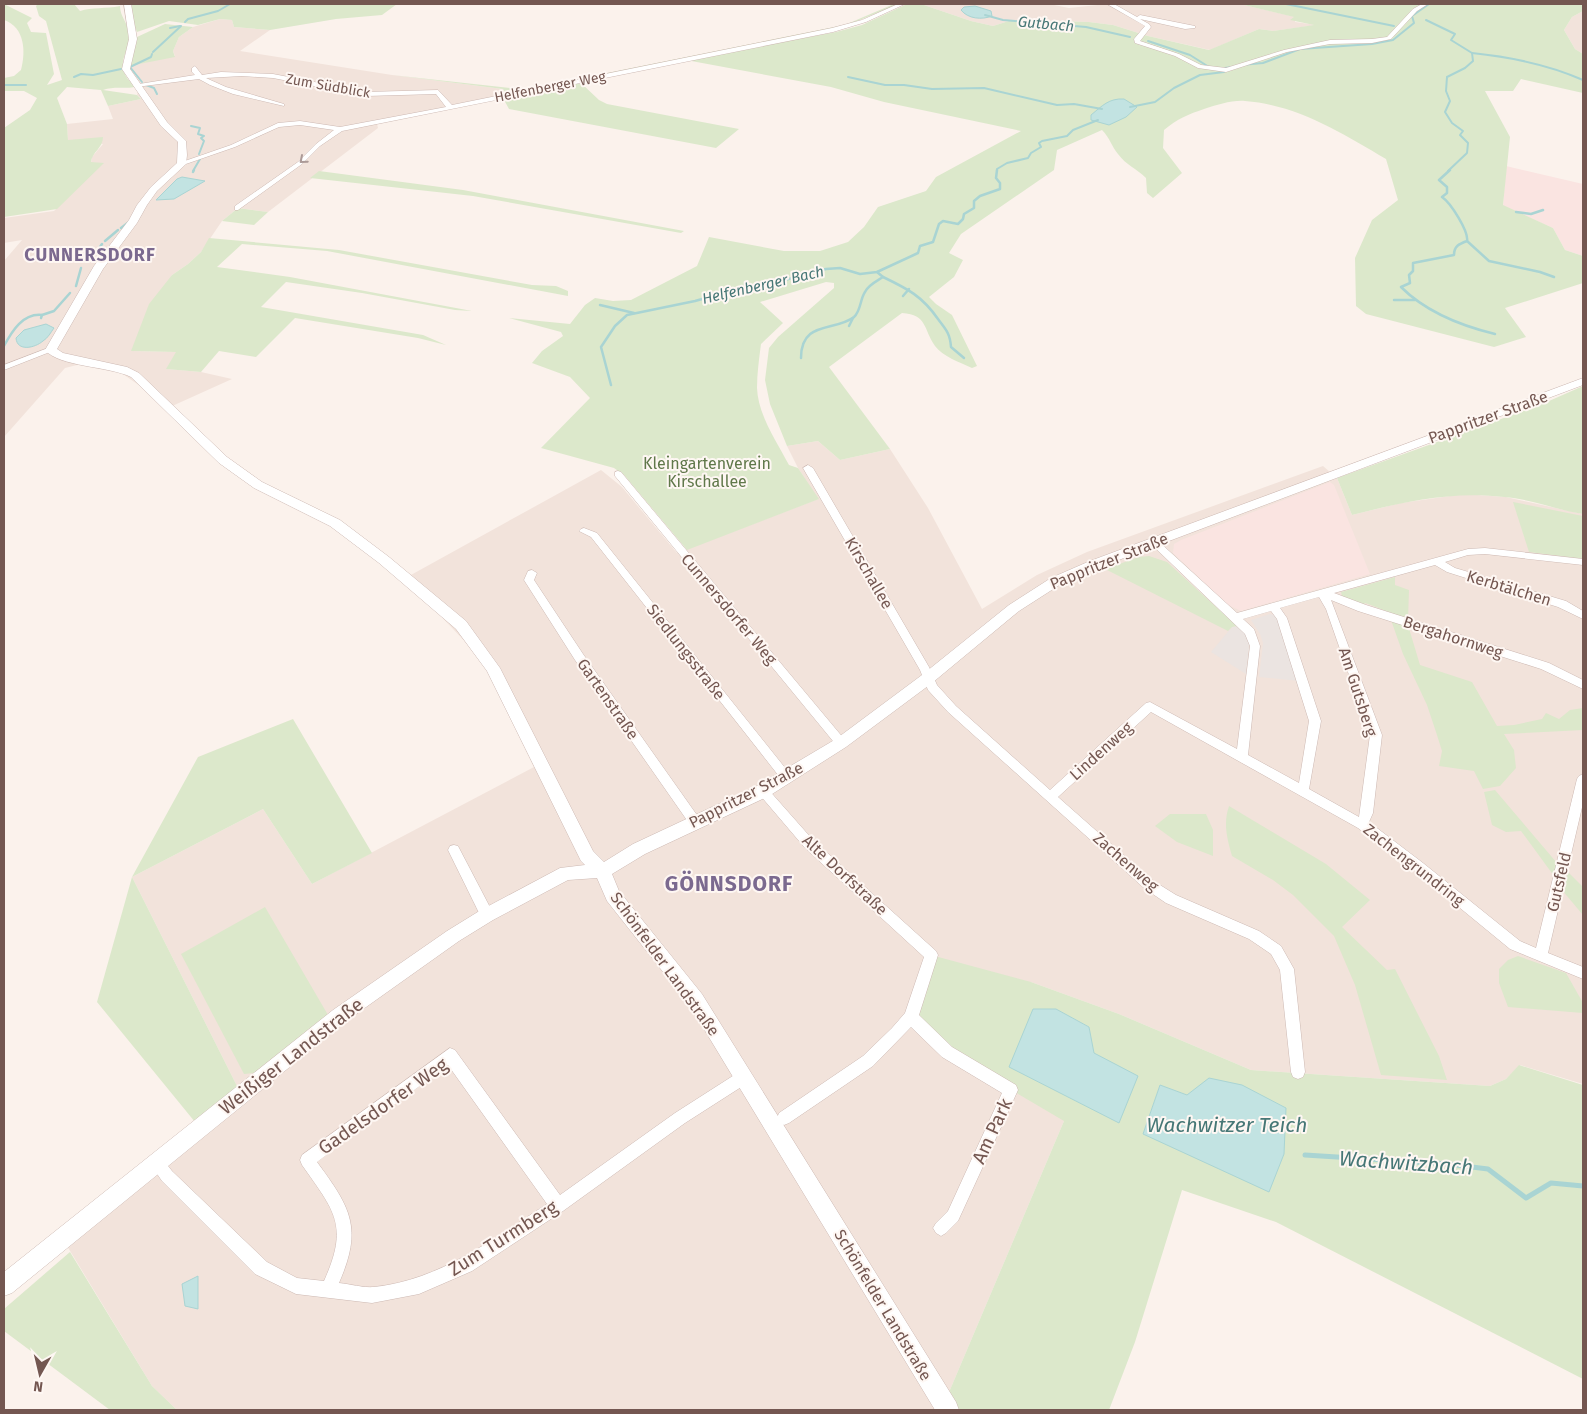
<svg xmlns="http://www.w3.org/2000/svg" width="1587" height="1414" font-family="'Fira Sans',sans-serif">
  <rect width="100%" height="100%" fill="#fbf2ec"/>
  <g fill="#f2e3db">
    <path d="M 921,4 L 1049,4 L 1069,8 L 1107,4 L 1240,4 L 1295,17 L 1295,22 L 1317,25 L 1273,31 L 1259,29 L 1210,50 L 1148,36 L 1113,25 L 1089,22 L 1012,20 L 993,26 L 971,21 Z"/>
    <path d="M 1583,11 L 1583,54 L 1575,49 L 1564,30 L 1572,17 Z"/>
    <path d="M 220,19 L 232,20 L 234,27 L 270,30 L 240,51 L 392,75 L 503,89 L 505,93 L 511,92 L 514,96 L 377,124 L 378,128 L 268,212 L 238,208 L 222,221 L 201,252 L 188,264 L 172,275 L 132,351 L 177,352 L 167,369 L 201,372 L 232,379 L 170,407 L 120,372 L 81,364 L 65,368 L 4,437 L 4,261 L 22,240 L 4,243 L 4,218 L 54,211 L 103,163 L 91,163 L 92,157 L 103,144 L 68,140 L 67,124 L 113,119 L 108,106 L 141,99 L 137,95 L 138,92 L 124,72 L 123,67 L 175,56 L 173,51 L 179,37 L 193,27 Z"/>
    <path d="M 818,441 L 840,460 L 890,449 L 928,508 L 982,609 L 1037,575 L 1087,552 L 1323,466 L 1337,478 L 1352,515 L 1401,503 L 1464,494 L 1506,497 L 1583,514 L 1583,1084 L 1520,1065 L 1506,1079 L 1490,1086 L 1251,1070 L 1119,1014 L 1031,982 L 1064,1121 L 944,1404 L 948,1410 L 177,1410 L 152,1386 L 58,1231 L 238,1088 L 132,877 L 263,809 L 312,884 L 534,767 L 487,670 L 471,648 L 436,611 L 400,581 L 601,470 L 622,487 L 677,553 L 818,499 L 798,468 L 787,446 Z"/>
  </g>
  <g fill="#fae4e1">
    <path d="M 1506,166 L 1583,184 L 1583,256 L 1565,250 L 1553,228 L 1503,206 Z"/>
    <path d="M 1330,482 L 1334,485 L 1370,574 L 1241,611 L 1228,605 L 1173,553 L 1174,544 L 1181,540 Z"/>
  </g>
  <g fill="#ebe4e1">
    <path d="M 1270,614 L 1277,616 L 1299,681 L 1259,677 L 1263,643 L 1260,634 L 1251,620 Z"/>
    <path d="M 1237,626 L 1247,635 L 1249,645 L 1246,674 L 1211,652 L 1232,627 Z"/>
  </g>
  <g fill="#dce8cb" fill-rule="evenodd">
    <path d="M 4,4 L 32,18 L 27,23 L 31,32 L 46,33 L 54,74 L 47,85 L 62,80 L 46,21 L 39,16 L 36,6 L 38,4 L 74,4 L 80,11 C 92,7 106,9 120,6 C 120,16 127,22 129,32 C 133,45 119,57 124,71 C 125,77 131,82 135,87 C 124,89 114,86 103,90 L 137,95 L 141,99 L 108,106 L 101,90 L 67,87 L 57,98 L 67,124 L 68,140 L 103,137 C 103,148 92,152 91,162 L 104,163 L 57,209 L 4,217 L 4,128 L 30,110 L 37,98 L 24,91 L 4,91 L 4,78 L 14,76 L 21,70 C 26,52 25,27 4,20 Z"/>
    <path d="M 132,4 L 397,4 L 382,15 L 336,19 L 270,30 L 234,27 L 232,20 L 220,19 L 198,25 L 169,21 L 137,32 L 129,15 Z"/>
    <path d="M 894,4 L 899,4 L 845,26 L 525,91 L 522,90 L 512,94 L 510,92 L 505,93 L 503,89 L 392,75 L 510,88 L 533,88 L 834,27 L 847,24 Z"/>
    <path d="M 907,4 L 921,4 L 971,21 L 993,26 L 1012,20 L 1089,22 L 1113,25 L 1148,36 L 1209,50 L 1259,29 L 1273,31 L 1314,25 L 1290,20 L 1294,17 L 1240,4 L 1583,4 L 1583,11 L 1572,17 L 1564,30 L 1575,49 L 1583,54 L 1583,93 L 1521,79 L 1513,91 L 1485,91 L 1510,137 L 1503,205 L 1553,228 L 1565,250 L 1583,256 L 1583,283 L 1505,308 L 1526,337 L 1494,347 L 1366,314 L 1356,306 L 1355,258 L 1372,220 L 1398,200 L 1386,159 C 1342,133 1297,105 1245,101 C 1232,100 1217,105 1204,109 C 1189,114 1177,119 1164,130 L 1163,148 L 1182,173 L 1153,198 L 1147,193 L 1146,178 C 1137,169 1126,165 1118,154 C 1112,147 1110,138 1102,130 L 1057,150 L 1054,170 L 961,234 L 949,253 L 963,260 L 954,277 L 929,297 L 936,304 L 952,315 L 977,366 L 972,368 C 961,363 942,356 935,346 C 923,329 928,315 902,313 L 829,367 L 890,449 L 840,460 L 818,441 L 787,446 L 770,404 L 765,380 L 769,348 L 778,337 L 834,288 L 834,283 L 826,282 L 760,302 L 783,323 L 761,344 C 759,359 757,374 757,388 C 758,415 777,442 789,465 L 798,468 L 819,499 L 687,550 L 624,475 L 614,468 L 541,448 L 590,398 L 570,377 L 532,363 L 542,351 L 563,336 L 561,332 L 509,318 L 570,324 L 585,305 L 595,298 L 613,301 L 631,300 L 697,266 L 709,237 L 784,251 L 820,251 L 848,242 L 864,227 L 878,207 L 926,191 L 936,177 L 1021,131 L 884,102 L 831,87 L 686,60 L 836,32 L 862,25 Z"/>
    <path d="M 165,24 L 193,27 L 179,37 L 173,51 L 175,57 L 129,66 L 137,37 Z"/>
    <path d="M 581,83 L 599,100 L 607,104 L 739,129 L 716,148 L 509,109 L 503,98 Z"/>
    <path d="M 319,171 L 463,190 L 684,231 L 681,233 L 473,196 L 310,178 Z"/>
    <path d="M 238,208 L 268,212 L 254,225 L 222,221 Z"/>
    <path d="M 209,238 L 339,250 L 532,285 L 556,286 L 568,291 L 568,296 L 327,251 L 242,244 L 217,267 L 290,277 L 472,311 L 455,310 L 362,293 L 286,282 L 261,307 L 423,335 L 446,345 L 418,338 L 295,318 L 256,357 L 219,351 L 201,372 L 166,369 L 176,352 L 131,351 L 149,304 L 172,275 L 188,264 L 201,252 Z"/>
    <path d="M 1583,386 L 1583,514 C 1557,510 1531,499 1504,497 C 1450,491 1403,502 1352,515 L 1337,478 L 1540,405 Z"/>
    <path d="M 1513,502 L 1583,516 L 1583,559 L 1529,552 Z"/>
    <path d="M 1149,556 L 1167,562 L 1237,626 L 1232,627 L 1228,631 L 1105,569 L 1139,557 Z"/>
    <path d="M 1395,577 L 1395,585 L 1409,590 L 1408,620 C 1393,615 1380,608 1365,603 L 1363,607 L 1342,596 L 1341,592 Z"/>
    <path d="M 1391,620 L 1408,625 L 1420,665 L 1472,682 L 1497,726 L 1514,725 L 1542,719 L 1546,713 L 1559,719 L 1570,710 L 1583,708 L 1583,730 L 1504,734 L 1514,750 L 1516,768 L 1500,786 L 1483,789 L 1474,771 L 1439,766 L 1442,751 L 1436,732 L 1427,705 L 1403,654 Z"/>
    <path d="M 293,719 L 372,853 L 312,884 L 263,809 L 132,877 L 238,1088 L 195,1122 L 97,1002 L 132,877 L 198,757 Z"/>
    <path d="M 1495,790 L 1557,863 L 1554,876 L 1521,831 L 1506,832 L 1492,825 L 1484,792 Z"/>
    <path d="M 1229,806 L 1326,864 L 1370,900 L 1342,927 L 1387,970 L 1395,969 L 1439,1056 L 1447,1080 L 1381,1075 L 1355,985 L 1334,936 L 1293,895 L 1273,880 L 1232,856 C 1227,838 1223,824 1229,806 Z"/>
    <path d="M 1170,814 L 1206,814 L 1213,830 L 1213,856 L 1177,842 L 1155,826 Z"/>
    <path d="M 1568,872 L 1583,887 L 1583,915 L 1562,890 Z"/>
    <path d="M 265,907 L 328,1015 L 254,1073 L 244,1074 L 181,954 Z"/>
    <path d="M 931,955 L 1031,982 L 1119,1014 L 1251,1070 L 1490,1086 L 1506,1079 L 1519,1065 L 1583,1085 L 1583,1379 L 1276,1222 L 1182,1190 L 1135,1342 L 1109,1410 L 948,1410 L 944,1404 L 1064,1121 L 947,1052 L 911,1017 ZM 1056,1010 L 1089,1027 L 1093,1053 ZM 1160,1085 L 1187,1096 L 1143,1134 Z"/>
    <path d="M 1518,956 L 1566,973 L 1583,1003 L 1583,1013 L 1508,1007 L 1499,983 L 1499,969 L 1508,960 Z"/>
    <path d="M 70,1252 L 152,1386 L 177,1410 L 110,1410 L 4,1331 L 4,1309 Z"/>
  </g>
  <g fill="#c2e3e2" stroke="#a9d4d3">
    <path d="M 975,6 L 991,11 L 992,16 C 982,20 968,19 961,10 L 964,7 Z"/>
    <path d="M 1124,99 L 1137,107 L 1126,117 L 1109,125 L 1091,120 L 1091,115 C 1102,106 1109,98 1124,99 Z"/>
    <path d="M 182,177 L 205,181 L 174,199 L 156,200 L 177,179 Z"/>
    <path d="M 46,324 L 54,328 C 51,332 48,338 43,341 C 35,348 17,352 16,338 L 24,330 Z"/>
    <path d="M 1033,1009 L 1056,1009 L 1089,1027 L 1094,1053 L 1138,1076 L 1119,1123 L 1009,1067 Z"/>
    <path d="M 1209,1078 L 1242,1085 L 1286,1108 L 1284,1154 L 1269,1192 L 1143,1134 L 1160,1085 L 1187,1095 Z"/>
    <path d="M 198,1276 L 198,1309 L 185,1306 L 182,1284 Z"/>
  </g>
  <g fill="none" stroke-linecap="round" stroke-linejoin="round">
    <g stroke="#a9d4d3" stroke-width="2">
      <path d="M 1286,4 L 1394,26"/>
      <path d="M 985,15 L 1003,20 L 1086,27 L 1130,37"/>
      <path d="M 1426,20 L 1455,34 L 1451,40 L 1472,53 L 1473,61 L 1465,68 L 1447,77 L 1446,91 L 1450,101 L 1445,112 L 1452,123 L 1463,131 L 1460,135 L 1468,143 L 1467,153 L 1448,171"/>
      <path d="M 185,22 L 188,19 L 218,11 L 230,4"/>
      <path d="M 170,28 L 180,26"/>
      <path d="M 1148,41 L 1190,55 L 1209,67"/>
      <path d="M 153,52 L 181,26"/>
      <path d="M 1472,53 C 1511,57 1547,64 1583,80"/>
      <path d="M 1241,65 L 1263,63 L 1300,49 L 1372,44 L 1393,40 L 1414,23 L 1412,16 L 1429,4"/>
      <path d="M 74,77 L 81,74 L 93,75 L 121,69"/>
      <path d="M 848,77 L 885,85 L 904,85 L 932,89 L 984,88 L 1057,105 L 1074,104 L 1102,109"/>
      <path d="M 142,82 L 130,67 L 151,57 L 152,54"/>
      <path d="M 4,85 L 26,85"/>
      <path d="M 146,85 L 154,88 L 157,94"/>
      <path d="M 1130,107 L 1155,102 L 1174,88 L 1200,75 L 1224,72 L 1225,68 L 1232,67"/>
      <path d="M 191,126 L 200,128 L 198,134 L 204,136 L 201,138 L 204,141 L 199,154"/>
      <path d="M 193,171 L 200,159"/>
      <path d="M 997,171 L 997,169 L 1007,163 L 1028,158 L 1031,153 L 1041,147 L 1039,143 L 1042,141 L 1067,136 L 1073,130 L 1098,120"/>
    </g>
    <g stroke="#a9d4d3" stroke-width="2.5">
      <path d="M 1450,170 L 1439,180 L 1447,187 L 1447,193 L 1442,197 C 1451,203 1469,232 1467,241 C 1459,244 1454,246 1454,255 L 1413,263 L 1413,271 L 1409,275 L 1410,283 L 1401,287 C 1426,312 1462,326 1495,334"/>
      <path d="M 193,172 L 194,170"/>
      <path d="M 1516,212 L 1531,214 L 1543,210"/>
      <path d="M 121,228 L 129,222"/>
      <path d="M 105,241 L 118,230"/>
      <path d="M 1467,241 L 1489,261 L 1540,272 L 1554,277"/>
      <path d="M 91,260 L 102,244"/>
      <path d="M 883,277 C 908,289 922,296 938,319 C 946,330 950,333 951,347 L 964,358"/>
      <path d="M 76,286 L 81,268"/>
      <path d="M 903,296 L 909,289"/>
      <path d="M 1394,300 L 1415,300"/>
      <path d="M 600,305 L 634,313"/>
      <path d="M 41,318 L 42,315 L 54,311 L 70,293"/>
      <path d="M 849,326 L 853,318"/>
      <path d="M 4,346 C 12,331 23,313 42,315"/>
      <path d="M 801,358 C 801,320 835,332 854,317 C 861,311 860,299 865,292 C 868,285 877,281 883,277 L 877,272"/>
      <path d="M 611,385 L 601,347 L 615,326 L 627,315 L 695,301 L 738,289 L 762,286 L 826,269 L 840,268 L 860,274 L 877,272 L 918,253 L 920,246 L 933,242 L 939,224 L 943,221 L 958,224 L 963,219 L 964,214 L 974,208 L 974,201 L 980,196 L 1000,189 L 1000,183 L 996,178 L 997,170"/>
    </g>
    <path stroke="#a9d4d3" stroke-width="5" d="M 1305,1155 L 1448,1164 L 1488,1169 L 1526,1198 L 1551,1183 L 1583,1186"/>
    <defs>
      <g id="minor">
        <path d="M 898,4 L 905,4 L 866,22 L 833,32 L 342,131 L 320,146 L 302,164 L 238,210 L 235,210 L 235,206 L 298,162 L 316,144 L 334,130 L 300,125 L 279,127 L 235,147 L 183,165 L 179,165 L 179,163 L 231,145 L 278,123 L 300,121 L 340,127 L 446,107 L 436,94 L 366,96 L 273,78 L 242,76 L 206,78 L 226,87 L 284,104 L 284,106 L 233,94 L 210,85 L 199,79 L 136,87 L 133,85 L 195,75 L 192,72 L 192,68 L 195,66 L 202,75 L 221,72 L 273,74 L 366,92 L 438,90 L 452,105 L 832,28 L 862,20 Z"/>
        <path d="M 1107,4 L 1114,4 L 1137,17 L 1140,15 L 1195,26 L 1195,28 L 1185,29 L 1140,19 L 1149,24 L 1151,27 L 1140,41 L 1179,54 L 1201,65 L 1226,68 L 1284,50 L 1330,40 L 1372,39 L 1387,37 L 1413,9 L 1422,4 L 1428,4 L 1417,11 L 1391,39 L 1372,43 L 1330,44 L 1287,52 L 1226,72 L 1198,68 L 1175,56 L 1135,43 L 1134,39 L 1145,26 Z"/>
        <path d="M 48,348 L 51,348 L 55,350 L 4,370 L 4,365 Z"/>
        <path d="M 808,465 L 813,468 L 929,667 L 937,685 L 956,706 L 1050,790 L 1146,703 L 1150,702 L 1237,749 L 1250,646 L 1245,634 L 1151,544 L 1149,542 L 1151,540 L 1157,540 L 1237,613 L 1468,549 L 1485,548 L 1583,559 L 1583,565 L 1485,554 L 1468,555 L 1445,562 L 1455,568 L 1566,601 L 1583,611 L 1583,619 L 1558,607 L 1447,572 L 1435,565 L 1334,593 L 1366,605 L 1549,663 L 1583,680 L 1583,689 L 1541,669 L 1358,611 L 1331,600 L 1382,735 L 1373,813 L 1369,822 L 1423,863 L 1520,941 L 1536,948 L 1577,779 L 1579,776 L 1583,774 L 1583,803 L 1548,953 L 1583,967 L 1583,979 L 1510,949 L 1415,871 L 1358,828 L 1151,712 L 1058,797 L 1152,880 L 1176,895 L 1259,931 L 1281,946 L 1294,969 L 1305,1072 L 1303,1077 L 1298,1079 L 1293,1077 L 1291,1072 L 1280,970 L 1271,954 L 1249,939 L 1166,903 L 1144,888 L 948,712 L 928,690 L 920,670 L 803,468 ZM 1319,597 L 1326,609 L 1370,735 L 1359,817 L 1309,789 L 1321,721 L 1287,618 L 1280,608 ZM 1271,611 L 1277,619 L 1309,721 L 1299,783 L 1248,755 L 1260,646 L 1254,629 L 1243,619 Z"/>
        <path d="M 618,471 L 621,472 L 845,740 L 847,743 L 845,746 L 837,746 L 615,476 L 615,472 Z"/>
        <path d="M 584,528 L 597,533 L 790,774 L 792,777 L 790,780 L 782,780 L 591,537 L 579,531 L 581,529 Z"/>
        <path d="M 532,570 L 537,573 L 534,580 L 583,654 L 699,818 L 701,822 L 699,826 L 695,827 L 691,826 L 575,660 L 524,580 L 528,571 Z"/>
        <path d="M 763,786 L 767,788 L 813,840 L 936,951 L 938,955 L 919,1015 L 952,1047 L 1016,1085 L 1018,1090 L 958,1221 L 946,1233 L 941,1236 L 936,1233 L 933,1228 L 936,1223 L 948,1211 L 1002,1093 L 942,1057 L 911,1027 L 873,1066 L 789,1123 L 784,1125 L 779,1123 L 777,1118 L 779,1113 L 863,1056 L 892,1028 L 905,1013 L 924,957 L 805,848 L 759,794 L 757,791 L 759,788 Z"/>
        <path d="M 454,845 L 458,846 L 492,911 L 493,915 L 492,919 L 487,921 L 482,919 L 448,850 L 450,846 Z"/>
        <path d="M 450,1048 L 455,1050 L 560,1195 L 675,1113 L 739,1072 L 744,1070 L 749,1072 L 751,1077 L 749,1082 L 685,1123 L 563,1211 L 472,1271 L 419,1294 L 372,1303 L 296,1294 L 255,1274 L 162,1181 L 149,1162 L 151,1157 L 156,1155 L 161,1157 L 172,1171 L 267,1262 L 297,1278 L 324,1281 C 349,1225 335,1212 302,1165 L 300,1160 L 302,1155 ZM 448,1065 L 547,1204 C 493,1239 440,1280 374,1287 C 363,1288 350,1284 339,1283 C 363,1228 351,1208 317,1162 Z"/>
      </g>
      <path id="tertiary" d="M 124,4 L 131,4 L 137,39 L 130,69 L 167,122 L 186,141 L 187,155 L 186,164 L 157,191 L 147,205 L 137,223 L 103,269 L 57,349 L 63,353 L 127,367 L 139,373 L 227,457 L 262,482 L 340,520 L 389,557 L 466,621 L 500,668 L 593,851 L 604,862 L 633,844 L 757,786 L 836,739 L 922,675 L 1009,605 L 1051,578 L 1090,561 L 1583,378 L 1583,385 L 1100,567 L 1061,584 L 1019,611 L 932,683 L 846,747 L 769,796 L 645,854 L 612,874 L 619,891 L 702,994 L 956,1402 L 959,1410 L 935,1410 L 690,1006 L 607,901 L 597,878 L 568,880 L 493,920 L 459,941 L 345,1022 L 12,1293 L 4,1296 L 4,1272 L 333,1010 L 447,931 L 481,910 L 560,868 L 585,865 L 581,861 L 487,671 L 456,629 L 379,563 L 330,526 L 254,488 L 219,463 L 131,377 C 109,366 59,367 45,350 L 94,266 L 129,220 L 137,205 L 151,187 L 177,163 L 178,142 L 161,126 L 122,69 L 129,39 Z"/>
    </defs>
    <use href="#minor" stroke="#cdb9b3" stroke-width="1"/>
    <use href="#tertiary" stroke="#cdb9b3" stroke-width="1"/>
    <use href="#minor" fill="#fff" fill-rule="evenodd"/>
    <use href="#tertiary" fill="#fff" fill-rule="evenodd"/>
  </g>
  <defs><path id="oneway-chevron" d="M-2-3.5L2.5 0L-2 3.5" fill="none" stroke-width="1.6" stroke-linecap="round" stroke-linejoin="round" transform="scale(1.25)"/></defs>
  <use stroke="#ac9a97" href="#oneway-chevron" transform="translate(303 160) rotate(139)"/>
  <g text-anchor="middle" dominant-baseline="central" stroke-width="4" stroke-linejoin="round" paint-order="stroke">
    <g font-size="14" fill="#745751" stroke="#fef7f3">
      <text transform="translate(328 86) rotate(10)">Zum Südblick</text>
      <text transform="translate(550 87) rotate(-11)">Helfenberger Weg</text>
    </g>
    <g font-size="15" font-style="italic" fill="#467776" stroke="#fef7f3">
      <text transform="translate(1046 24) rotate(5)">Gutbach</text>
      <text transform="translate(763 285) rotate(-13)">Helfenberger Bach</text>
    </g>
    <g font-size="16" fill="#745751" stroke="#fef7f3">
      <text transform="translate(1488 417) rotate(-20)">Pappritzer Straße</text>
      <text transform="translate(1109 561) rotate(-22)">Pappritzer Straße</text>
      <text transform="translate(869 573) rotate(60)">Kirschallee</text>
      <text transform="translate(1509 588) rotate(17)">Kerbtälchen</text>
      <text transform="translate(729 609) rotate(50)">Cunnersdorfer Weg</text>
      <text transform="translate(1453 637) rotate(18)">Bergahornweg</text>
      <text transform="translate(686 652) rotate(52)">Siedlungsstraße</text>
      <text transform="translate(1358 692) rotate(72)">Am Gutsberg</text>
      <text transform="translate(608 699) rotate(55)">Gartenstraße</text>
      <text transform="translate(1101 751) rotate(-42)">Lindenweg</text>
      <text transform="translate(746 795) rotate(-27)">Pappritzer Straße</text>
      <text transform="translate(1126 862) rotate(41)">Zachenweg</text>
      <text transform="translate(1414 865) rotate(38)">Zachengrundring</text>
      <text transform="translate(845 875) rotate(43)">Alte Dorfstraße</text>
      <text transform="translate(1559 882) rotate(-77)">Gutsfeld</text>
      <text transform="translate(665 964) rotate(54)">Schönfelder Landstraße</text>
      <text transform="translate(883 1305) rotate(59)">Schönfelder Landstraße</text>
    </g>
    <g font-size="16" fill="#60784a" stroke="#fef7f3">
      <text x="707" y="463">Kleingartenverein<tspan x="707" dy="18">Kirschallee</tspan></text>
    </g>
    <g font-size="18" font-weight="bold" letter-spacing="1" fill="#7b698f" stroke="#fef7f3">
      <text x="90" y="255">CUNNERSDORF</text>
    </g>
    <g font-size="19" fill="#745751" stroke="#fef7f3">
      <text transform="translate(291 1056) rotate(-38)">Weißiger Landstraße</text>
      <text transform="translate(383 1106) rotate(-35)">Gadelsdorfer Weg</text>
      <text transform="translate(992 1131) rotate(-65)">Am Park</text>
      <text transform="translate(503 1238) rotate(-32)">Zum Turmberg</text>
    </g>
    <g font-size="21" font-weight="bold" letter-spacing="1" fill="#7b698f" stroke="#fef7f3">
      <text x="729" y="884">GÖNNSDORF</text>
    </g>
    <g font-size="21" font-style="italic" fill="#467776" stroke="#fef7f3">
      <text x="1227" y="1125">Wachwitzer Teich</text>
      <text transform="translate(1406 1163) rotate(4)">Wachwitzbach</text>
    </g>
  </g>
  <rect width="1587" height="1414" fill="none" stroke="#745751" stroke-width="10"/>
  <g transform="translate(40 1374) rotate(188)" stroke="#fef7f3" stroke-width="4" paint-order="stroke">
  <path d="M0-4L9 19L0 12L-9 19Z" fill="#745751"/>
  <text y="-8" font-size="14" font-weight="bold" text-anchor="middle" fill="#745751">N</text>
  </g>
</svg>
